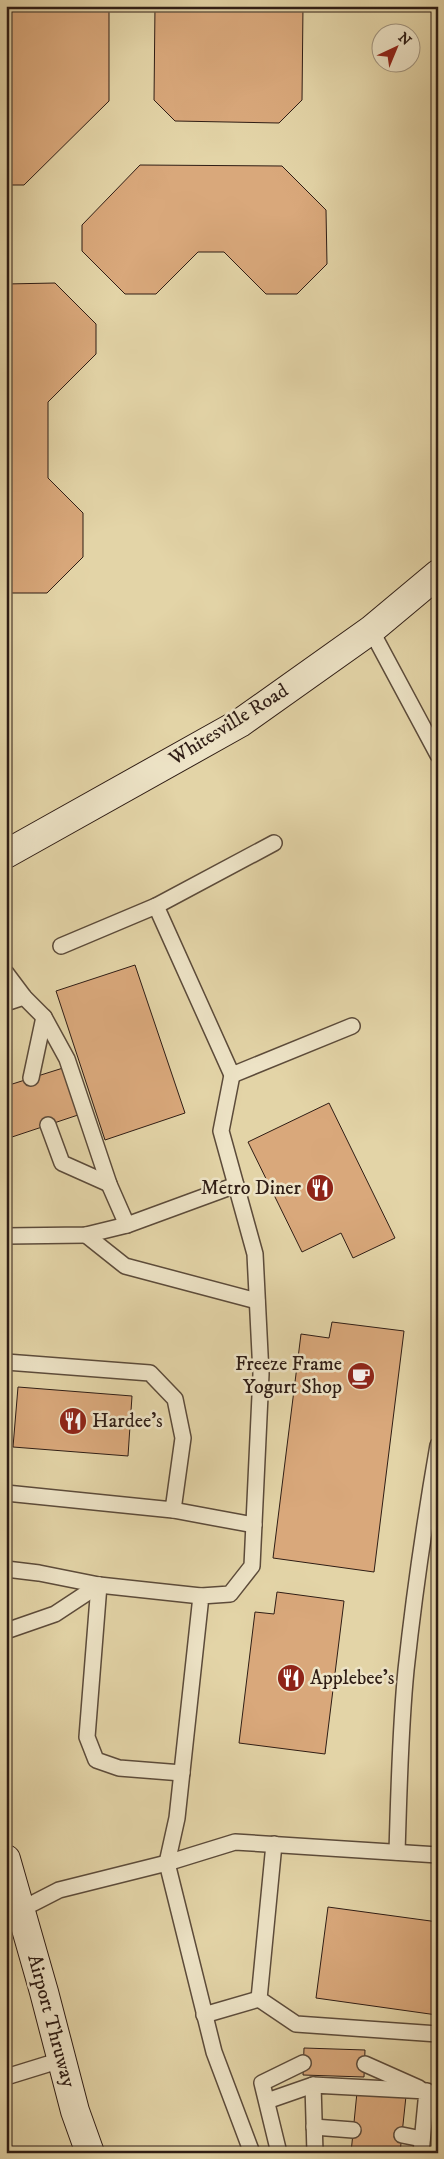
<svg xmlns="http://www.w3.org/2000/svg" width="444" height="2159" font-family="'IM FELL DW Pica',serif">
  <rect width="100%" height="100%" fill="#e3d4a7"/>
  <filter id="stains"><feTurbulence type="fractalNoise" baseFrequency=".004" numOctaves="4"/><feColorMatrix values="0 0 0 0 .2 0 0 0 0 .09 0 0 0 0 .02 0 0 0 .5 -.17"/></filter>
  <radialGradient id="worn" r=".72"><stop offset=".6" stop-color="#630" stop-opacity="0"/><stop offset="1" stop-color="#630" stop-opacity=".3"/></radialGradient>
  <g fill="#d9a87b" stroke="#2f1d15">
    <path d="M 6,6 L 109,6 L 109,101 L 24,185 L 6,185 Z"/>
    <path d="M 155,6 L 303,6 L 302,100 L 279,123 L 175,121 L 154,100 Z"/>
    <path d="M 140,165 L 282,166 L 326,210 L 327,264 L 297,294 L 266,294 L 224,252 L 198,252 L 156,294 L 125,294 L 82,251 L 82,225 Z"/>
    <path d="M 55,283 L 96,324 L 96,354 L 48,402 L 48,478 L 83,513 L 83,557 L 47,593 L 6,593 L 6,284 Z"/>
    <path d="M 135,965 L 185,1113 L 105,1140 L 56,991 Z"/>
    <path d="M 63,1068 L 78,1115 L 6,1139 L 6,1086 Z"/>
    <path d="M 329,1103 L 395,1238 L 353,1258 L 341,1233 L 302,1252 L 248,1142 Z"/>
    <path d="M 332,1322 L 404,1331 L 374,1572 L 273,1558 L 301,1334 L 329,1338 Z"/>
    <path d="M 18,1387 L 132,1396 L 128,1456 L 13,1447 Z"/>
    <path d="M 277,1592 L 344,1601 L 325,1754 L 239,1743 L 255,1612 L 274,1614 Z"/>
    <path d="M 328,1907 L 438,1922 L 437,2015 L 316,1998 Z"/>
    <path d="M 304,2048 L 365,2050 L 364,2077 L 303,2075 Z"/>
    <path d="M 357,2092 L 406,2096 L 400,2153 L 351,2153 Z"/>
  </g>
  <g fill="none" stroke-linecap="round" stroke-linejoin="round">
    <defs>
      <g id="service">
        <path d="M 371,630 L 438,755"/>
        <path d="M 274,843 L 156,906 L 232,1075 L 352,1026"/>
        <path d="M 61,946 L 156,906"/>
        <path d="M 6,973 L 24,997 L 44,1017 L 67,1059 L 109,1184 L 127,1225"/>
        <path d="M 6,1003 L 24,997"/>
        <path d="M 232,1075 L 221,1131 L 255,1254 L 261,1374 L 252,1566 L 230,1594 L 201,1596 L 177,1818 L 167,1863 L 214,2052 L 252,2153"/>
        <path d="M 31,1078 L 44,1017"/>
        <path d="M 48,1125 L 62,1163 L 109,1184"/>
        <path d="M 86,1235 L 125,1266 L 257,1301"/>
        <path d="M 6,1236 L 86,1235 L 127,1225 L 236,1185"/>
        <path d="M 6,1362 L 150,1373 L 175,1399 L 183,1438 L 173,1510 L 6,1493"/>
        <path d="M 173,1510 L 254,1525"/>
        <path d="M 6,1569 L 39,1573 L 99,1585 L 201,1596"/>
        <path d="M 99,1585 L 87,1737 L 96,1760 L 119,1768 L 182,1773"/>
        <path d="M 6,1631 L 55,1614 L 99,1585"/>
        <path d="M 274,1844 L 259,1999 L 296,2024 L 438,2034"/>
        <path d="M 397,1852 C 399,1791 400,1731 406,1670 C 414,1595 425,1520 438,1445"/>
        <path d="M 20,1910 L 59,1890 L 167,1863 L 235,1842 L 438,1855"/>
        <path d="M 204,2015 L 259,1999"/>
        <path d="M 365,2064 L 419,2088"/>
        <path d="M 6,2077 L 61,2060"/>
        <path d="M 267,2101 L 313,2085"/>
        <path d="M 314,2127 L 353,2130"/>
        <path d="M 402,2135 L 422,2139"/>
        <path d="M 279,2153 L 262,2083 L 303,2063"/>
        <path d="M 315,2153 L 313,2085 L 427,2091 L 421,2153"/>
      </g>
      <g id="secondary">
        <path d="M 6,854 L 240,723 L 371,630 L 438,574"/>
        <path d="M 6,1859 L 44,1992 L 75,2111 L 90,2153"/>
      </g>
    </defs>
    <use href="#service" stroke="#5c4b3a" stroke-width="18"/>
    <use href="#secondary" stroke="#2f1d15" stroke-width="30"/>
    <use href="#service" stroke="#ede3c6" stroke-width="15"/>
    <use href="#secondary" stroke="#ede3c6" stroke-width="28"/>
  </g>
  <defs>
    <symbol id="restaurant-disc" viewBox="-11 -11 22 22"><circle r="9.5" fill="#8f2418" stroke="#ede3c6"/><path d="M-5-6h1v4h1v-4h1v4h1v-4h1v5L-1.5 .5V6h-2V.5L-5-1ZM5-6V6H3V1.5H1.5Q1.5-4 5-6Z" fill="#fff"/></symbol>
    <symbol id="cafe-disc" viewBox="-11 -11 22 22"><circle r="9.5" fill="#8f2418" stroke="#ede3c6"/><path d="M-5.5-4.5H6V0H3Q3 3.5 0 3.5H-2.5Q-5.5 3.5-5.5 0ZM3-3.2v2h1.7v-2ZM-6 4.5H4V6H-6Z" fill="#fff"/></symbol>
  </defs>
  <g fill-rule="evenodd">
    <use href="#restaurant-disc" x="304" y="1172" width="32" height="32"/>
    <use href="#cafe-disc" x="345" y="1360" width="32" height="32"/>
    <use href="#restaurant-disc" x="57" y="1405" width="32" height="32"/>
    <use href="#restaurant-disc" x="275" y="1662" width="32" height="32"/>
  </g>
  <g text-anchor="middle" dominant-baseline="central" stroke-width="5" stroke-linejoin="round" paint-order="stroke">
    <g font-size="20" fill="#2f1d15" stroke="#ede3c6">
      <text transform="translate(229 725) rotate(-32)">Whitesville Road</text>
      <text transform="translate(51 2021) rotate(75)">Airport Thruway</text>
    </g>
    <g font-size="20" fill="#2f1d15" stroke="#ede3c6" text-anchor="end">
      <text x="301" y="1188">Metro Diner</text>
      <text x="342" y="1364">Freeze Frame<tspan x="342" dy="23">Yogurt Shop</tspan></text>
      <text x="92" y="1421" text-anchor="start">Hardee's</text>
      <text x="310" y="1678" text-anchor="start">Applebee's</text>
    </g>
  </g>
  <rect width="444" height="2159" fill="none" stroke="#e3d4a7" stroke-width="25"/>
  <rect x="8" y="8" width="429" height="2144" fill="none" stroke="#2f1d15" stroke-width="2.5"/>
  <rect x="12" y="12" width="419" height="2134" fill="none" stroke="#2f1d15"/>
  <g transform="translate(396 48) rotate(44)"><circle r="24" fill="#ede3c6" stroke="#a1947f"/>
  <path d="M0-4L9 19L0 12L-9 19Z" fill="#8f2418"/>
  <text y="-8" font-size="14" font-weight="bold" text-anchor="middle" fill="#2f1d15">N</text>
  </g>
  <rect width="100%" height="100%" filter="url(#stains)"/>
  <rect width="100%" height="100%" fill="url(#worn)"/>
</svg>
